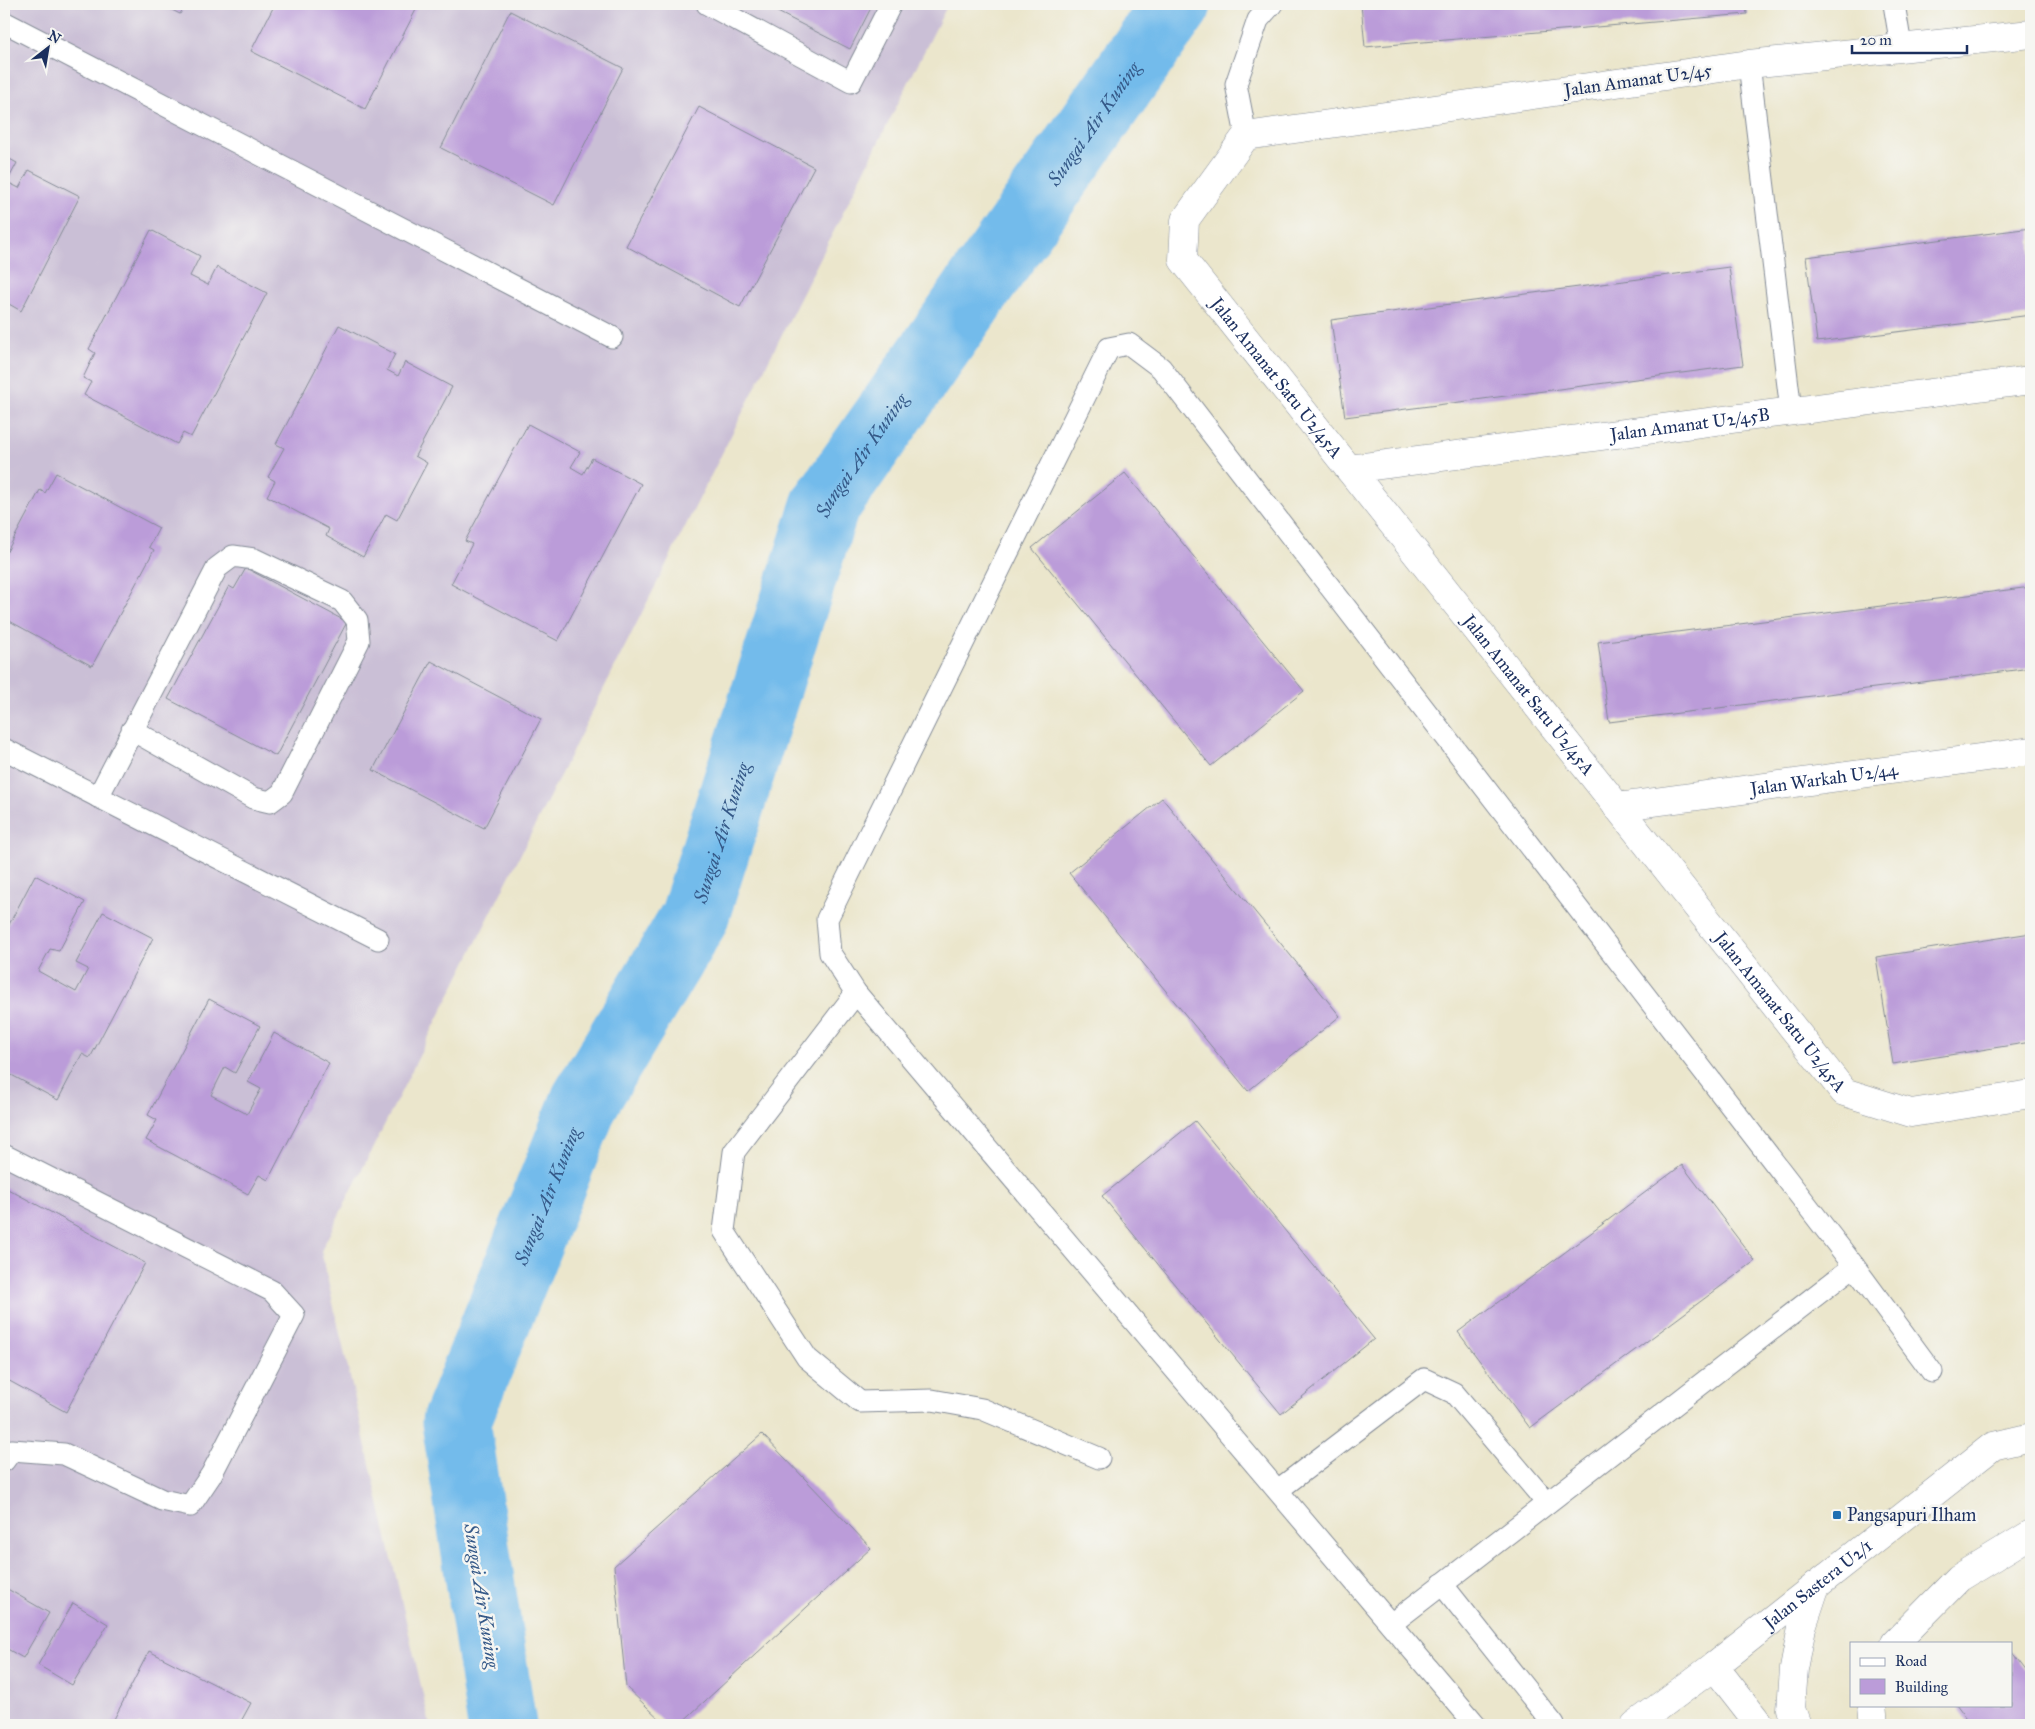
<svg xmlns="http://www.w3.org/2000/svg" width="2035" height="1729" font-family="'IM FELL Great Primer',serif">
  <rect width="100%" height="100%" fill="#f6f6f2"/>
  <filter id="ink" filterUnits="userSpaceOnUse"><feTurbulence type="fractalNoise" baseFrequency=".02" numOctaves="2"/><feDisplacementMap in="SourceGraphic" scale="10" xChannelSelector="R" yChannelSelector="G"/><feConvolveMatrix kernelMatrix="1 2 1 2 8 2 1 2 1" color-interpolation-filters="sRGB"/></filter>
  <filter id="wash" filterUnits="userSpaceOnUse"><feTurbulence type="fractalNoise" baseFrequency=".0096" numOctaves="4" result="noise"/><feDisplacementMap in="SourceGraphic" scale="20" xChannelSelector="R" yChannelSelector="G"/><feGaussianBlur stdDeviation="1.12" result="paint"/><feColorMatrix in="noise" values="0 0 0 0 0 0 0 0 0 0 0 0 0 0 0 0 0 1.4 0 .05"/><feComposite in="paint" operator="in"/></filter>
  <g filter="url(#wash)">
    <rect width="100%" height="100%" fill="#ebe6cc"/>
    <path fill="#cabfd6" d="M 4,4 L 948,4 L 321,1251 L 430,1725 L 4,1725 Z"/>
    <g fill="none" stroke-linecap="round" stroke-linejoin="round">
      <path stroke="#73bbeb" stroke-width="69" id="s1" d="M 502,1725 L 456,1422 L 585,1101 L 694,918 L 825,506 L 1177,4"/>
    </g>
    <g id="blocks">
      <g fill="#bb9cd9">
        <path d="M 160,4 L 186,4 L 180,14 Z"/>
        <path d="M 275,4 L 419,4 L 365,109 L 251,51 Z"/>
        <path d="M 762,4 L 873,4 L 850,49 Z"/>
        <path d="M 1361,4 L 1746,4 L 1747,14 L 1365,47 Z"/>
        <path d="M 510,11 L 623,68 L 554,205 L 441,148 Z"/>
        <path d="M 699,107 L 814,167 L 740,307 L 626,246 Z"/>
        <path d="M 4,156 L 17,163 L 7,182 L 19,188 L 29,170 L 80,196 L 21,311 L 9,304 L 4,314 Z"/>
        <path d="M 2031,228 L 2031,315 L 1817,342 L 1806,257 Z"/>
        <path d="M 151,230 L 200,256 L 190,276 L 208,285 L 217,267 L 267,293 L 191,437 L 183,433 L 177,444 L 84,395 L 91,382 L 83,378 L 95,353 L 89,349 Z"/>
        <path d="M 1729,267 L 1743,365 L 1345,417 L 1331,320 Z"/>
        <path d="M 339,325 L 395,354 L 387,370 L 398,376 L 405,362 L 452,387 L 415,456 L 427,463 L 397,520 L 386,514 L 363,557 L 326,536 L 329,529 L 267,496 L 275,481 L 268,477 L 284,448 L 276,444 Z"/>
        <path d="M 528,424 L 580,452 L 571,467 L 583,474 L 592,458 L 641,484 L 558,641 L 451,584 L 472,544 L 465,541 Z"/>
        <path d="M 56,473 L 159,528 L 149,547 L 154,550 L 92,666 L 4,618 L 4,557 L 40,490 L 45,493 Z"/>
        <path d="M 1125,473 L 1304,691 L 1211,766 L 1032,548 Z"/>
        <path d="M 246,568 L 347,622 L 276,756 L 168,699 L 229,586 L 234,589 Z"/>
        <path d="M 2031,587 L 2031,668 L 1609,722 L 1598,642 Z"/>
        <path d="M 431,661 L 541,719 L 484,828 L 373,770 Z"/>
        <path d="M 1162,798 L 1340,1016 L 1248,1091 L 1069,873 Z"/>
        <path d="M 35,875 L 85,902 L 59,951 L 50,949 L 38,971 L 76,992 L 88,969 L 76,963 L 103,912 L 153,938 L 90,1058 L 82,1054 L 58,1100 L 4,1071 L 4,934 Z"/>
        <path d="M 2031,933 L 2031,1042 L 1893,1064 L 1876,957 Z"/>
        <path d="M 209,999 L 260,1026 L 235,1073 L 225,1067 L 211,1095 L 247,1114 L 261,1089 L 248,1082 L 274,1033 L 329,1063 L 268,1180 L 259,1175 L 248,1194 L 146,1140 L 157,1120 L 148,1115 Z"/>
        <path d="M 1195,1121 L 1374,1339 L 1281,1414 L 1102,1196 Z"/>
        <path d="M 1682,1165 L 1755,1261 L 1530,1428 L 1458,1332 Z"/>
        <path d="M 4,1187 L 145,1263 L 66,1412 L 4,1378 Z"/>
        <path d="M 762,1434 L 871,1548 L 679,1725 L 666,1725 L 626,1687 L 614,1566 Z"/>
        <path d="M 4,1587 L 49,1613 L 23,1658 L 4,1647 Z"/>
        <path d="M 73,1603 L 108,1624 L 72,1685 L 38,1665 Z"/>
        <path d="M 149,1651 L 251,1703 L 239,1725 L 111,1725 Z"/>
        <path d="M 2011,1651 L 2031,1677 L 2031,1725 L 1971,1725 L 1956,1705 L 2011,1705 Z"/>
      </g>
    </g>
  </g>
  <g filter="url(#ink)">
    <use href="#blocks" fill-opacity="0" stroke="#838a95" stroke-width="1"/>
    <g fill="none" stroke-linecap="round" stroke-linejoin="round">
      <defs>
        <g id="lane">
          <path d="M 707,4 L 851,82 L 891,4"/>
          <path d="M 1894,4 L 1901,46"/>
          <path d="M 4,22 L 612,337"/>
          <path d="M 1749,64 L 1791,411"/>
          <path d="M 1246,136 L 1236,84 L 1258,20 L 1272,4"/>
          <path d="M 4,749 L 378,939"/>
          <path d="M 98,797 L 217,568 L 233,556 L 254,559 L 342,601 L 357,620 L 359,641 L 282,793 L 270,802 L 253,798 L 132,730"/>
          <path d="M 856,993 L 734,1152 L 724,1231 L 807,1358 L 860,1402 L 932,1400 L 982,1409 L 1099,1458"/>
          <path d="M 4,1155 L 272,1291 L 294,1315 L 211,1475 L 190,1506 L 162,1500 L 64,1454 L 12,1450 L 4,1461"/>
          <path d="M 1278,1490 L 1424,1379 L 1454,1393 L 1547,1503"/>
          <path d="M 1442,1584 L 1554,1725"/>
          <path d="M 1391,1624 L 1854,1266"/>
          <path d="M 1476,1725 L 856,993 L 830,953 L 827,919 L 1109,348 L 1129,344 L 1161,368 L 1854,1266 L 1932,1372"/>
        </g>
        <g id="street">
          <path id="s2" d="M 2031,34 L 1749,64 L 1246,136 L 1185,220 L 1183,260 L 1844,1092 L 1911,1113 L 2031,1094"/>
          <path id="s3" d="M 1349,469 L 2031,380"/>
          <path id="s4" d="M 1617,807 L 2031,751"/>
          <path d="M 1895,1643 L 1959,1578 L 2031,1534"/>
          <path d="M 1872,1705 L 1874,1725"/>
        </g>
        <g id="secondary">
          <path d="M 1714,1666 L 1760,1725"/>
          <path id="s5" d="M 1635,1725 L 1714,1666 L 1993,1446 L 2031,1437"/>
          <path d="M 1797,1725 L 1791,1709 L 1794,1669 L 1802,1627 L 1816,1585"/>
        </g>
      </defs>
      <use href="#lane" stroke="#838a95" stroke-width="23"/>
      <use href="#street" stroke="#838a95" stroke-width="29"/>
      <use href="#secondary" stroke="#838a95" stroke-width="29"/>
      <use href="#lane" stroke="#fff" stroke-width="21"/>
      <use href="#street" stroke="#fff" stroke-width="28"/>
      <use href="#secondary" stroke="#fff" stroke-width="28"/>
    </g>
  </g>
  <rect fill="#1f6fb2" stroke="#f6f6f2" stroke-width="2" x="1832" y="1510" width="10" height="10" rx="2.5"/>
  <g text-anchor="middle" dominant-baseline="central" stroke-width="5" stroke-linejoin="round" paint-order="stroke">
    <g font-size="18" fill="#1b2f5e" stroke="#f6f6f2">
      <text transform="translate(1638 80) rotate(-8)">Jalan Amanat U2/45</text>
      <text stroke="none"><textPath href="#s2" startOffset="1086">Jalan Amanat Satu U2/45A</textPath></text>
      <text stroke="none"><textPath href="#s3" startOffset="344">Jalan Amanat U2/45B</textPath></text>
      <text stroke="none"><textPath href="#s2" startOffset="1491">Jalan Amanat Satu U2/45A</textPath></text>
      <text stroke="none"><textPath href="#s4" startOffset="209">Jalan Warkah U2/44</textPath></text>
      <text stroke="none"><textPath href="#s2" startOffset="1896">Jalan Amanat Satu U2/45A</textPath></text>
      <text stroke="none"><textPath href="#s5" startOffset="231">Jalan Sastera U2/1</textPath></text>
    </g>
    <g font-size="18" fill="#1b2f5e" stroke="#f6f6f2" text-anchor="start">
      <text x="1847" y="1515">Pangsapuri Ilham</text>
    </g>
    <g font-size="19" font-style="italic" fill="#355988" stroke="#f6f6f2">
      <text stroke="none"><textPath href="#s1" startOffset="1765">Sungai Air Kuning</textPath></text>
      <text stroke="none"><textPath href="#s1" startOffset="1360">Sungai Air Kuning</textPath></text>
      <text stroke="none"><textPath href="#s1" startOffset="955">Sungai Air Kuning</textPath></text>
      <text stroke="none"><textPath href="#s1" startOffset="550">Sungai Air Kuning</textPath></text>
      <text transform="translate(482 1596) rotate(81)">Sungai Air Kuning</text>
    </g>
  </g>
  <rect width="2035" height="1729" fill="none" stroke="#f6f6f2" stroke-width="20"/>
  <rect x="1850" y="1642" width="162" height="65" fill="#f6f6f2" stroke="#9ea6b7"/>
  <rect x="1860" y="1658" width="25" height="8" fill="#ffffff" stroke="#9ea6b7"/>
  <text x="1895" y="1666" font-size="15" fill="#1b2f5e">Road</text>
  <rect x="1860" y="1679" width="25" height="15" fill="#bb9cd9" stroke="#9ea6b7"/>
  <text x="1895" y="1692" font-size="15" fill="#1b2f5e">Building</text>
  <g transform="translate(48 48) rotate(31)" stroke="#f6f6f2" stroke-width="4" paint-order="stroke">
  <path d="M0-4L9 19L0 12L-9 19Z" fill="#1b2f5e"/>
  <text y="-8" font-size="14" font-weight="bold" text-anchor="middle" fill="#1b2f5e">N</text>
  </g>
  <path d="M1852 45v8h115v-8" fill="none" stroke="#1b2f5e" stroke-width="2.5"/>
  <text x="1860" y="45" font-size="15" fill="#1b2f5e" stroke="#f6f6f2" stroke-width="4" paint-order="stroke">20 m</text>
</svg>
